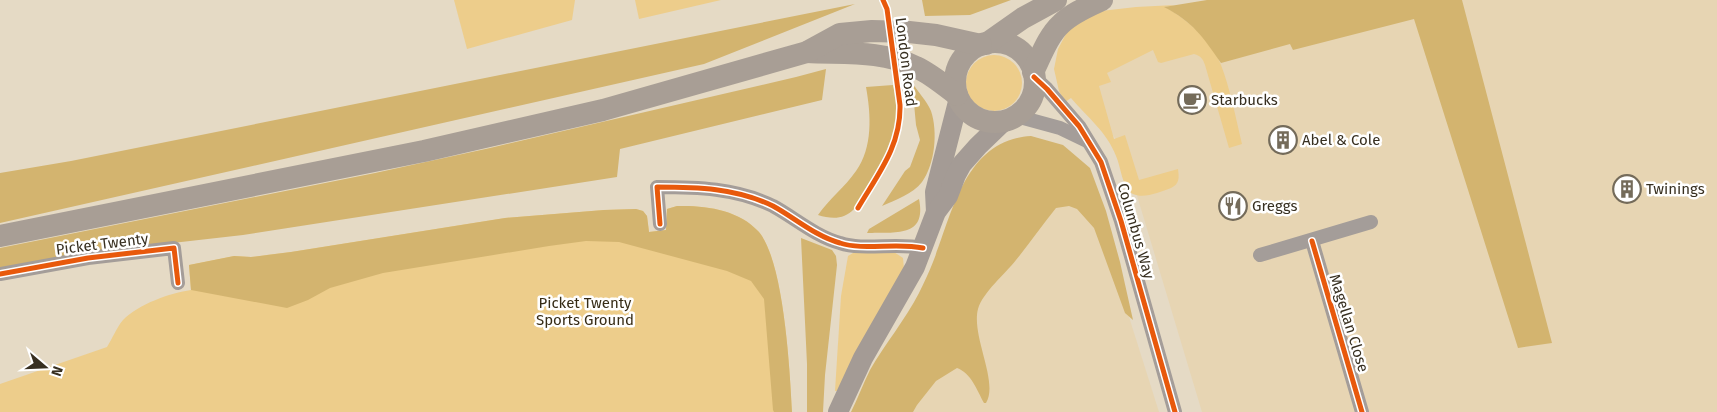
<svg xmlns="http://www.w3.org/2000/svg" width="1717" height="412" font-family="'Fira Sans',sans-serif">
  <rect width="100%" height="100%" fill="#e5dac5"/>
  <g fill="#e7d5b3">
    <path d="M 1380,0 L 1717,0 L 1717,412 L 1202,412 L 1123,149 L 1082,93 L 1121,41 L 1208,20 Z"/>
    <path d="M 1037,192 L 1086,193 L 1112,263 L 1159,412 L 890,412 Z"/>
  </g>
  <g fill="#edcd8b">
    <path d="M 454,0 L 575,0 L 572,20 L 467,49 Z"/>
    <path d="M 635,0 L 721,0 L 639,19 Z"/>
    <path d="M 1175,5 L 1165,7 C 1187,19 1212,41 1221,65 C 1230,88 1236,119 1242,144 L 1229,148 L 1205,65 C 1203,59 1201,56 1194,54 L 1161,63 L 1158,62 L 1153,50 L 1107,73 L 1111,82 L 1099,86 L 1114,139 L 1125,135 L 1139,180 L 1178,169 C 1179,177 1180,184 1171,188 C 1160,192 1144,199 1133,194 C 1122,188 1121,167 1116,156 C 1107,132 1087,117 1071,98 L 1065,102 L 1059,91 L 1054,69 L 1058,49 L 1067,32 L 1073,25 L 1101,11 L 1136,7 Z"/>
    <circle cx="994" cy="83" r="28"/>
    <path d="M 677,206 C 705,205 739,210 758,231 C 784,259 790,372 792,412 L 0,412 L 0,384 L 107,347 C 112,339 117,327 123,320 C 139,304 170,293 191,290 L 189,265 L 234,256 L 251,257 L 291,252 L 505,218 L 604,210 L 636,209 L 643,211 L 647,216 L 649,232 L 666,230 L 667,209 Z"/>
    <path d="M 894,252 L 903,258 L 904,269 L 837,391 L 835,391 L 841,296 L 848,256 L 853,253 Z"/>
  </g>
  <g fill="#d3b46f">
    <path d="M 922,0 L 1011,0 L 970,15 L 925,16 Z"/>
    <path d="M 1207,0 L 1462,0 L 1552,343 L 1518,348 L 1414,19 L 1293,50 L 1290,44 L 1221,63 C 1203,37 1193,22 1164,7 Z"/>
    <path d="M 855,4 L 704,64 L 0,223 L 0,173 L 71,161 Z"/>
    <path d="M 826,69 L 822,100 L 620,149 L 617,177 L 243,235 L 84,253 L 0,270 L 0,248 L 375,173 L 490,148 L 796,77 Z"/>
    <path d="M 912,82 C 917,91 927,101 931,111 C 938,132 935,164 922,182 C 913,194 895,200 882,206 L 905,171 L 910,167 L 920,140 L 916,125 Z"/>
    <path d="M 893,85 C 896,96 898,107 897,119 C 894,146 877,170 864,192 C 861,198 858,205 854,209 C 844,220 831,219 818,215 C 829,199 845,187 856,171 C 873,147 871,115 866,87 Z"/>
    <path d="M 1031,136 L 1063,145 L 1090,168 L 1106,211 L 1120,262 L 1133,320 L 1125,313 L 1094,228 L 1077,209 L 1069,206 L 1056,208 C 1042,225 1030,243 1016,260 C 1005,274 983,292 978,309 C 971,336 999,382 986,403 L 984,403 C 977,390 971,373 957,368 L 936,381 L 917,405 L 913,412 L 851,412 C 858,398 863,384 870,370 C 885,344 905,320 919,293 C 924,283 929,272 933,262 C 953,212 965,140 1031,136 Z"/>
    <path d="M 919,199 C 927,238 895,232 867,233 L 869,229 Z"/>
    <path d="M 677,206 C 705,205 739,210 758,231 C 784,259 790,372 792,412 L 774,412 L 773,410 L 764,299 L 751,281 L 727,271 L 619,242 L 586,241 L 549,246 L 383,273 L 330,288 L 308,300 L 287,308 L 191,290 L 189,265 L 234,256 L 251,257 L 291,252 L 505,218 L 604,210 L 636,209 L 643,211 L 647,216 L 649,232 L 666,230 L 667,209 Z"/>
    <path d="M 801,238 L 832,250 L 836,256 L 837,265 L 825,375 L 823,412 L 807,412 L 807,364 Z"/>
  </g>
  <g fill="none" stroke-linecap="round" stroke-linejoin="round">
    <g stroke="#a49d99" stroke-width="14">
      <path d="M 1034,77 L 1047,89 L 1079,126 L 1101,162 L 1121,221 L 1175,412"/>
      <path d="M 1016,116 L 1060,128 L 1087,141"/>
      <path d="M 660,224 L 657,187 C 697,187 736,188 773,206 C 795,218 815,236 840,243 C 864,251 896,242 923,248"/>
      <path d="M 1312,241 L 1362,412"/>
      <path d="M 1260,255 L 1371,222"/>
      <path d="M 0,274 L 88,258 L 174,248 L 178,283"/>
    </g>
    <g stroke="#a49b95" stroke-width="20">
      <path d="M 936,212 L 935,192 L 959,98"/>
      <path d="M 838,412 L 863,358 L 915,267 L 936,212 L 948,196 L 956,175 L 962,164 L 978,146 L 1004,121"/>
    </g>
    <g stroke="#a89e95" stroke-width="22">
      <circle cx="995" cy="82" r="40"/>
      <path d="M 986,44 L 1023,18 L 1056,0"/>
      <path d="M 807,52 C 844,54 882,50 916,67 C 931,74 944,85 957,95"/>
      <path d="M 1033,72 C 1041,56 1048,36 1061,24 C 1072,13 1089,6 1102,0"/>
      <path d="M 0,236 L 424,151 L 603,110 L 807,52 L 840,34 L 872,31 L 909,32 L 936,35 L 981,45"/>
    </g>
    <defs>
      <g id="cycleway">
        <path d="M 1034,77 L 1047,89 L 1079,126 L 1101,162 L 1121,221 L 1175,412"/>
        <path d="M 858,208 C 878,174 901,146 900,105 L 887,9 L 883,0"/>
        <path d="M 660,224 L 657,187 C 697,187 736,188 773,206 C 795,218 815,236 840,243 C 864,251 896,242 923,248"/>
        <path d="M 1312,241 L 1362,412"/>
        <path d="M 0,274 L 88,258 L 174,248 L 178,283"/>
      </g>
    </defs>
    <use href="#cycleway" stroke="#fff" stroke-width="8"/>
    <use href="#cycleway" stroke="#e8590c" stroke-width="5"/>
  </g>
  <defs>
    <symbol id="cafe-ring" viewBox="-11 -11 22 22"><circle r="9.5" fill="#fff" stroke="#746b5a" stroke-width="1.5"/><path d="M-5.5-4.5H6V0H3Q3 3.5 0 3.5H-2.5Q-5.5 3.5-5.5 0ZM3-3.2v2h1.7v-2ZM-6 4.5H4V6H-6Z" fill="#746b5a"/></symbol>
    <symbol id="building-ring" viewBox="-11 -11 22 22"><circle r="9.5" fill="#fff" stroke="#746b5a" stroke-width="1.5"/><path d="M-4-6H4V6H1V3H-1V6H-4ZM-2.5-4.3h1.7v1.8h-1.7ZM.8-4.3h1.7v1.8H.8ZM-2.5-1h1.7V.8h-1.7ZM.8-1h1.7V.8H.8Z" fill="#746b5a"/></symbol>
    <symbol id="restaurant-ring" viewBox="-11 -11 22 22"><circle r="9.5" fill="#fff" stroke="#746b5a" stroke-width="1.5"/><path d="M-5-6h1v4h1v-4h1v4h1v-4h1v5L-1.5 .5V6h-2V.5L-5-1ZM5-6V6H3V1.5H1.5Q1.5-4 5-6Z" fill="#746b5a"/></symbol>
  </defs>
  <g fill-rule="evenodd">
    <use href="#cafe-ring" x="1176" y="84" width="32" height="32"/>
    <use href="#building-ring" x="1267" y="124" width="32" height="32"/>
    <use href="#building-ring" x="1611" y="173" width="32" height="32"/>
    <use href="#restaurant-ring" x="1217" y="190" width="32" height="32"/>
  </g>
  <g text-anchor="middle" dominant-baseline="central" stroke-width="5" stroke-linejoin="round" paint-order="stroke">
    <g font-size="15" fill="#372f20" stroke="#fff">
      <text transform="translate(906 62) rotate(83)">London Road</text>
      <text transform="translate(1136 231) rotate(74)">Columbus Way</text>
      <text transform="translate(102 244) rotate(-7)">Picket Twenty</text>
      <text transform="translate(1349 323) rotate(73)">Magellan Close</text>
    </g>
    <g font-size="15" fill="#372f20" stroke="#fff" text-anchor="start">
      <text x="1211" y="100">Starbucks</text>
      <text x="1302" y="140">Abel &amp; Cole</text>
      <text x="1646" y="189">Twinings</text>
      <text x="1252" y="206">Greggs</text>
    </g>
    <g font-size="15" fill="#372c16" stroke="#fff">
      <text x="585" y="303">Picket Twenty<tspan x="585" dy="17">Sports Ground</tspan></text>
    </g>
  </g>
  <g transform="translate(45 367) rotate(109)" stroke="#ffffff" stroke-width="4" paint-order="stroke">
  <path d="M0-4L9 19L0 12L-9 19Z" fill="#372f20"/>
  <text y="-8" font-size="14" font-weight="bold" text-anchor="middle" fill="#372f20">N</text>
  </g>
</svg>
